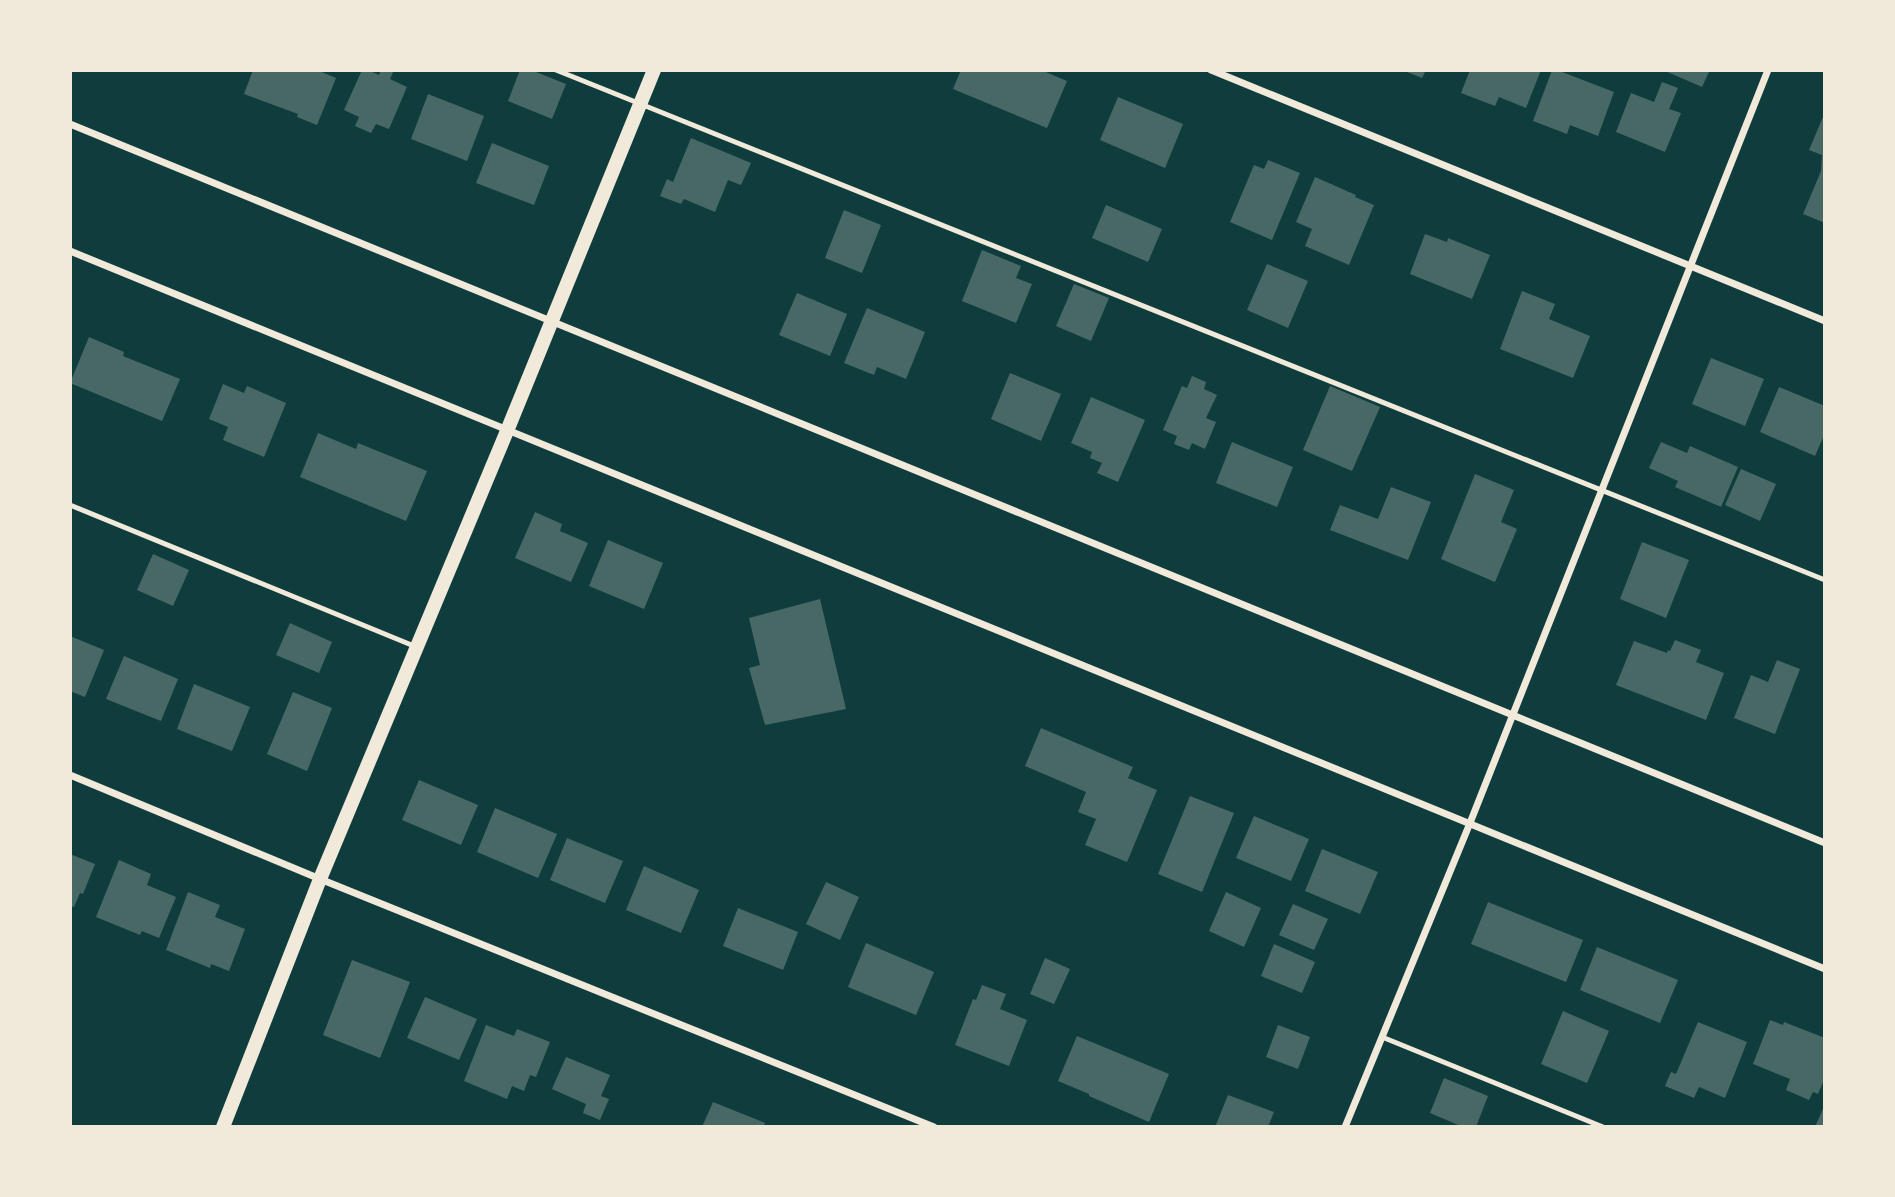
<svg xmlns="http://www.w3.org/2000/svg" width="1895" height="1197" font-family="Barlow,sans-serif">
  <rect width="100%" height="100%" fill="#0f3d3e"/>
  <g fill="#486865">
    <path d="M 253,70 L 317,70 L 336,78 L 317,125 L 297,117 L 298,114 L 244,94 Z"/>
    <path d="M 362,70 L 368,70 L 379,75 L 381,70 L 389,70 L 393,72 L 390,79 L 407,87 L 389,129 L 376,124 L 371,133 L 355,126 L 359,117 L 344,110 Z"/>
    <path d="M 520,70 L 531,70 L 566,84 L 552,119 L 508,101 Z"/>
    <path d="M 961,70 L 1041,70 L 1067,81 L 1047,128 L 953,89 Z"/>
    <path d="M 1402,70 L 1426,70 L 1422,78 Z"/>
    <path d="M 1470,70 L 1541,70 L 1526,108 L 1499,97 L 1495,106 L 1461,93 Z"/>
    <path d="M 1552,70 L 1557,70 L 1614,92 L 1598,136 L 1570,125 L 1567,134 L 1533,121 Z"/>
    <path d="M 1663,70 L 1710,70 L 1702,87 Z"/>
    <path d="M 1662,82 L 1678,88 L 1669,109 L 1681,113 L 1665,152 L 1616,132 L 1631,93 L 1654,102 Z"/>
    <path d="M 428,94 L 484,116 L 467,161 L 411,139 Z"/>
    <path d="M 1118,97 L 1183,124 L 1165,168 L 1100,140 Z"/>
    <path d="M 1825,112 L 1825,223 L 1803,214 L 1821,171 L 1822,155 L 1809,150 Z"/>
    <path d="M 691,138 L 751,163 L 741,185 L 728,180 L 715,212 L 684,199 L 681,204 L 660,196 L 667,179 L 673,182 Z"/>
    <path d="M 492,143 L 549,166 L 534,205 L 476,183 Z"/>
    <path d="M 1268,160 L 1300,173 L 1272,240 L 1230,222 L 1254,165 L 1264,169 Z"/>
    <path d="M 1315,177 L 1356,195 L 1355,197 L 1374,205 L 1349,265 L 1305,246 L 1312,229 L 1296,222 Z"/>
    <path d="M 1106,205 L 1162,229 L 1148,262 L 1092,238 Z"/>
    <path d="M 844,210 L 881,225 L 862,273 L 825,258 Z"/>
    <path d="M 1425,234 L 1447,242 L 1448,238 L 1490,255 L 1472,299 L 1410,274 Z"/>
    <path d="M 982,250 L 1021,266 L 1016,278 L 1032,284 L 1016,323 L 962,301 Z"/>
    <path d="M 1267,264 L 1308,281 L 1288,328 L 1247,310 Z"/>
    <path d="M 1074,284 L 1109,298 L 1091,341 L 1056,326 Z"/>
    <path d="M 1522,291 L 1555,304 L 1549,319 L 1590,336 L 1573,378 L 1500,349 Z"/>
    <path d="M 797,293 L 847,314 L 830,356 L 779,335 Z"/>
    <path d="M 867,308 L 925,332 L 906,379 L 877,367 L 874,375 L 844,363 Z"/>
    <path d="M 89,337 L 124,352 L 123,356 L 180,379 L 162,421 L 70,383 Z"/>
    <path d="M 1711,358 L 1764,379 L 1745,426 L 1692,404 Z"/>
    <path d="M 1010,373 L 1061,394 L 1041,441 L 991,419 Z"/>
    <path d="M 1192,376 L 1206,382 L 1204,389 L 1217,395 L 1206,418 L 1216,422 L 1205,449 L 1192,443 L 1189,450 L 1174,444 L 1177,436 L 1163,430 L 1182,386 L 1187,388 Z"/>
    <path d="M 223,384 L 244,393 L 247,386 L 286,403 L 264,457 L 223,440 L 228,427 L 209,419 Z"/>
    <path d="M 1330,386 L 1380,407 L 1352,471 L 1303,450 Z"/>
    <path d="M 1779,387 L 1825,406 L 1825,433 L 1815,456 L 1760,432 Z"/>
    <path d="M 1091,397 L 1145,420 L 1118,482 L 1097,473 L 1102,463 L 1090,458 L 1092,452 L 1071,443 Z"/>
    <path d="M 318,433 L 356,449 L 358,443 L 427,471 L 406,521 L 300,477 Z"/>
    <path d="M 1232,442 L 1293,467 L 1277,507 L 1216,483 Z"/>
    <path d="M 1661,442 L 1687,453 L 1690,446 L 1738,467 L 1721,507 L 1675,487 L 1678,481 L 1649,468 Z"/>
    <path d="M 1741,469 L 1776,484 L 1760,521 L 1725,505 Z"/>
    <path d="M 1475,474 L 1514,490 L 1501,522 L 1517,529 L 1495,582 L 1441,559 Z"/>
    <path d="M 1391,487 L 1431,502 L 1408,560 L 1330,530 L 1340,505 L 1378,519 Z"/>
    <path d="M 535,512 L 562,524 L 560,531 L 588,543 L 571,582 L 515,558 Z"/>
    <path d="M 608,540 L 663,563 L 644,609 L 589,586 Z"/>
    <path d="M 1642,542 L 1689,560 L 1666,618 L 1620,599 Z"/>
    <path d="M 153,554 L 189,570 L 173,606 L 137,590 Z"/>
    <path d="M 820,599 L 846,709 L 765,725 L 749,668 L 760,665 L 749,618 Z"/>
    <path d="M 290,623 L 332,642 L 319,673 L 276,655 Z"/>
    <path d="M 70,636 L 104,650 L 85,697 L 70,691 Z"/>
    <path d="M 1675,640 L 1701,650 L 1696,662 L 1724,673 L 1706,720 L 1616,685 L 1634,641 L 1667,653 L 1668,650 L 1670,651 Z"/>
    <path d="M 124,656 L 178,679 L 161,721 L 106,699 Z"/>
    <path d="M 1777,660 L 1800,669 L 1775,734 L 1734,718 L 1751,675 L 1768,682 Z"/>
    <path d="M 194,684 L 250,707 L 232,751 L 177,729 Z"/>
    <path d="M 293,692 L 332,708 L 307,771 L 267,754 Z"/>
    <path d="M 1041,728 L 1133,767 L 1128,778 L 1157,790 L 1127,862 L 1085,845 L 1096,819 L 1078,812 L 1086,792 L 1025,766 Z"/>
    <path d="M 419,780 L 478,805 L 461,845 L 402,820 Z"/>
    <path d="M 1190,796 L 1234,813 L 1202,892 L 1158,874 Z"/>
    <path d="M 495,808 L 557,834 L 538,878 L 477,852 Z"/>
    <path d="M 1254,816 L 1309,839 L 1291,881 L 1236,858 Z"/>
    <path d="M 567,838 L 623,861 L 605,903 L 550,880 Z"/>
    <path d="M 1322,849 L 1378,872 L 1360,914 L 1305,891 Z"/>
    <path d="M 70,854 L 95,864 L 83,894 L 80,893 L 74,907 L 70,906 Z"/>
    <path d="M 119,860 L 151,874 L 147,885 L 176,897 L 159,938 L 142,931 L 140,935 L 96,917 Z"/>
    <path d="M 644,866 L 699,890 L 681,933 L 626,910 Z"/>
    <path d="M 826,882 L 859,897 L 840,940 L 806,924 Z"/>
    <path d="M 188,892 L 220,905 L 215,917 L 245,929 L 229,971 L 211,964 L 210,968 L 166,950 Z"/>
    <path d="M 1226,892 L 1261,908 L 1244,947 L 1209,931 Z"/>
    <path d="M 1488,902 L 1583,940 L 1566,982 L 1471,944 Z"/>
    <path d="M 1293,904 L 1328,919 L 1314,950 L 1279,935 Z"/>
    <path d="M 738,908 L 798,932 L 783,970 L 723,946 Z"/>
    <path d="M 866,943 L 934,972 L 916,1015 L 848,987 Z"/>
    <path d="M 1274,944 L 1315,962 L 1302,993 L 1261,976 Z"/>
    <path d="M 1597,947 L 1678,980 L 1660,1023 L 1580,990 Z"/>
    <path d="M 1045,958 L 1070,969 L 1054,1004 L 1030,994 Z"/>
    <path d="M 352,960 L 410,982 L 380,1058 L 323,1035 Z"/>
    <path d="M 982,985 L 1006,994 L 1000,1009 L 1027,1020 L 1009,1066 L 955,1045 L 973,999 L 976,1000 Z"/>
    <path d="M 425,997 L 477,1019 L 459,1060 L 407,1038 Z"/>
    <path d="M 1563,1011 L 1609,1031 L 1587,1083 L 1541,1064 Z"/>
    <path d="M 1770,1020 L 1783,1025 L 1784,1022 L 1825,1038 L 1825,1077 L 1818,1094 L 1813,1092 L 1809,1100 L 1786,1090 L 1790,1079 L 1753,1064 Z"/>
    <path d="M 1698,1022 L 1747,1042 L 1725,1098 L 1699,1087 L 1694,1098 L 1665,1086 L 1671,1072 L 1676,1074 Z"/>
    <path d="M 486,1025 L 514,1036 L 517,1029 L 550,1042 L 536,1077 L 530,1075 L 524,1091 L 512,1086 L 507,1099 L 464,1081 Z"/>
    <path d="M 1278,1025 L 1310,1037 L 1298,1069 L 1266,1057 Z"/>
    <path d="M 1077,1036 L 1169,1074 L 1149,1122 L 1089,1096 L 1089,1094 L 1058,1081 Z"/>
    <path d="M 566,1057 L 610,1075 L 601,1096 L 609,1099 L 600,1120 L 583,1113 L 586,1104 L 552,1089 Z"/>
    <path d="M 1444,1078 L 1488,1096 L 1476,1127 L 1463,1127 L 1430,1113 Z"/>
    <path d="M 1228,1095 L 1274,1112 L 1268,1127 L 1215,1127 Z"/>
    <path d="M 713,1102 L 765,1123 L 763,1127 L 702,1127 Z"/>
    <path d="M 1825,1104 L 1825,1127 L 1815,1127 Z"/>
  </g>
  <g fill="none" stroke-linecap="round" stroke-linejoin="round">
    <g stroke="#f1e9da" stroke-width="5">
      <path d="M 556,70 L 1825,580"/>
      <path d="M 70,505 L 414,646"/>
      <path d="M 1382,1037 L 1603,1127"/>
    </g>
    <g stroke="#f1e9da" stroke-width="7">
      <path d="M 1211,70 L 1825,321"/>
      <path d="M 70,124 L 1825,843"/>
      <path d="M 70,251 L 1825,969"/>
      <path d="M 70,775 L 320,879 L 934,1127"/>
      <path d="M 1345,1127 L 1470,823 L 1768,70"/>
    </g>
    <path stroke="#f1e9da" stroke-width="14" d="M 223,1127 L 320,879 L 507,431 L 654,70"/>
  </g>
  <rect width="1895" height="1197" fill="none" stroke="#f1e9da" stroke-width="144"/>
</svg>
